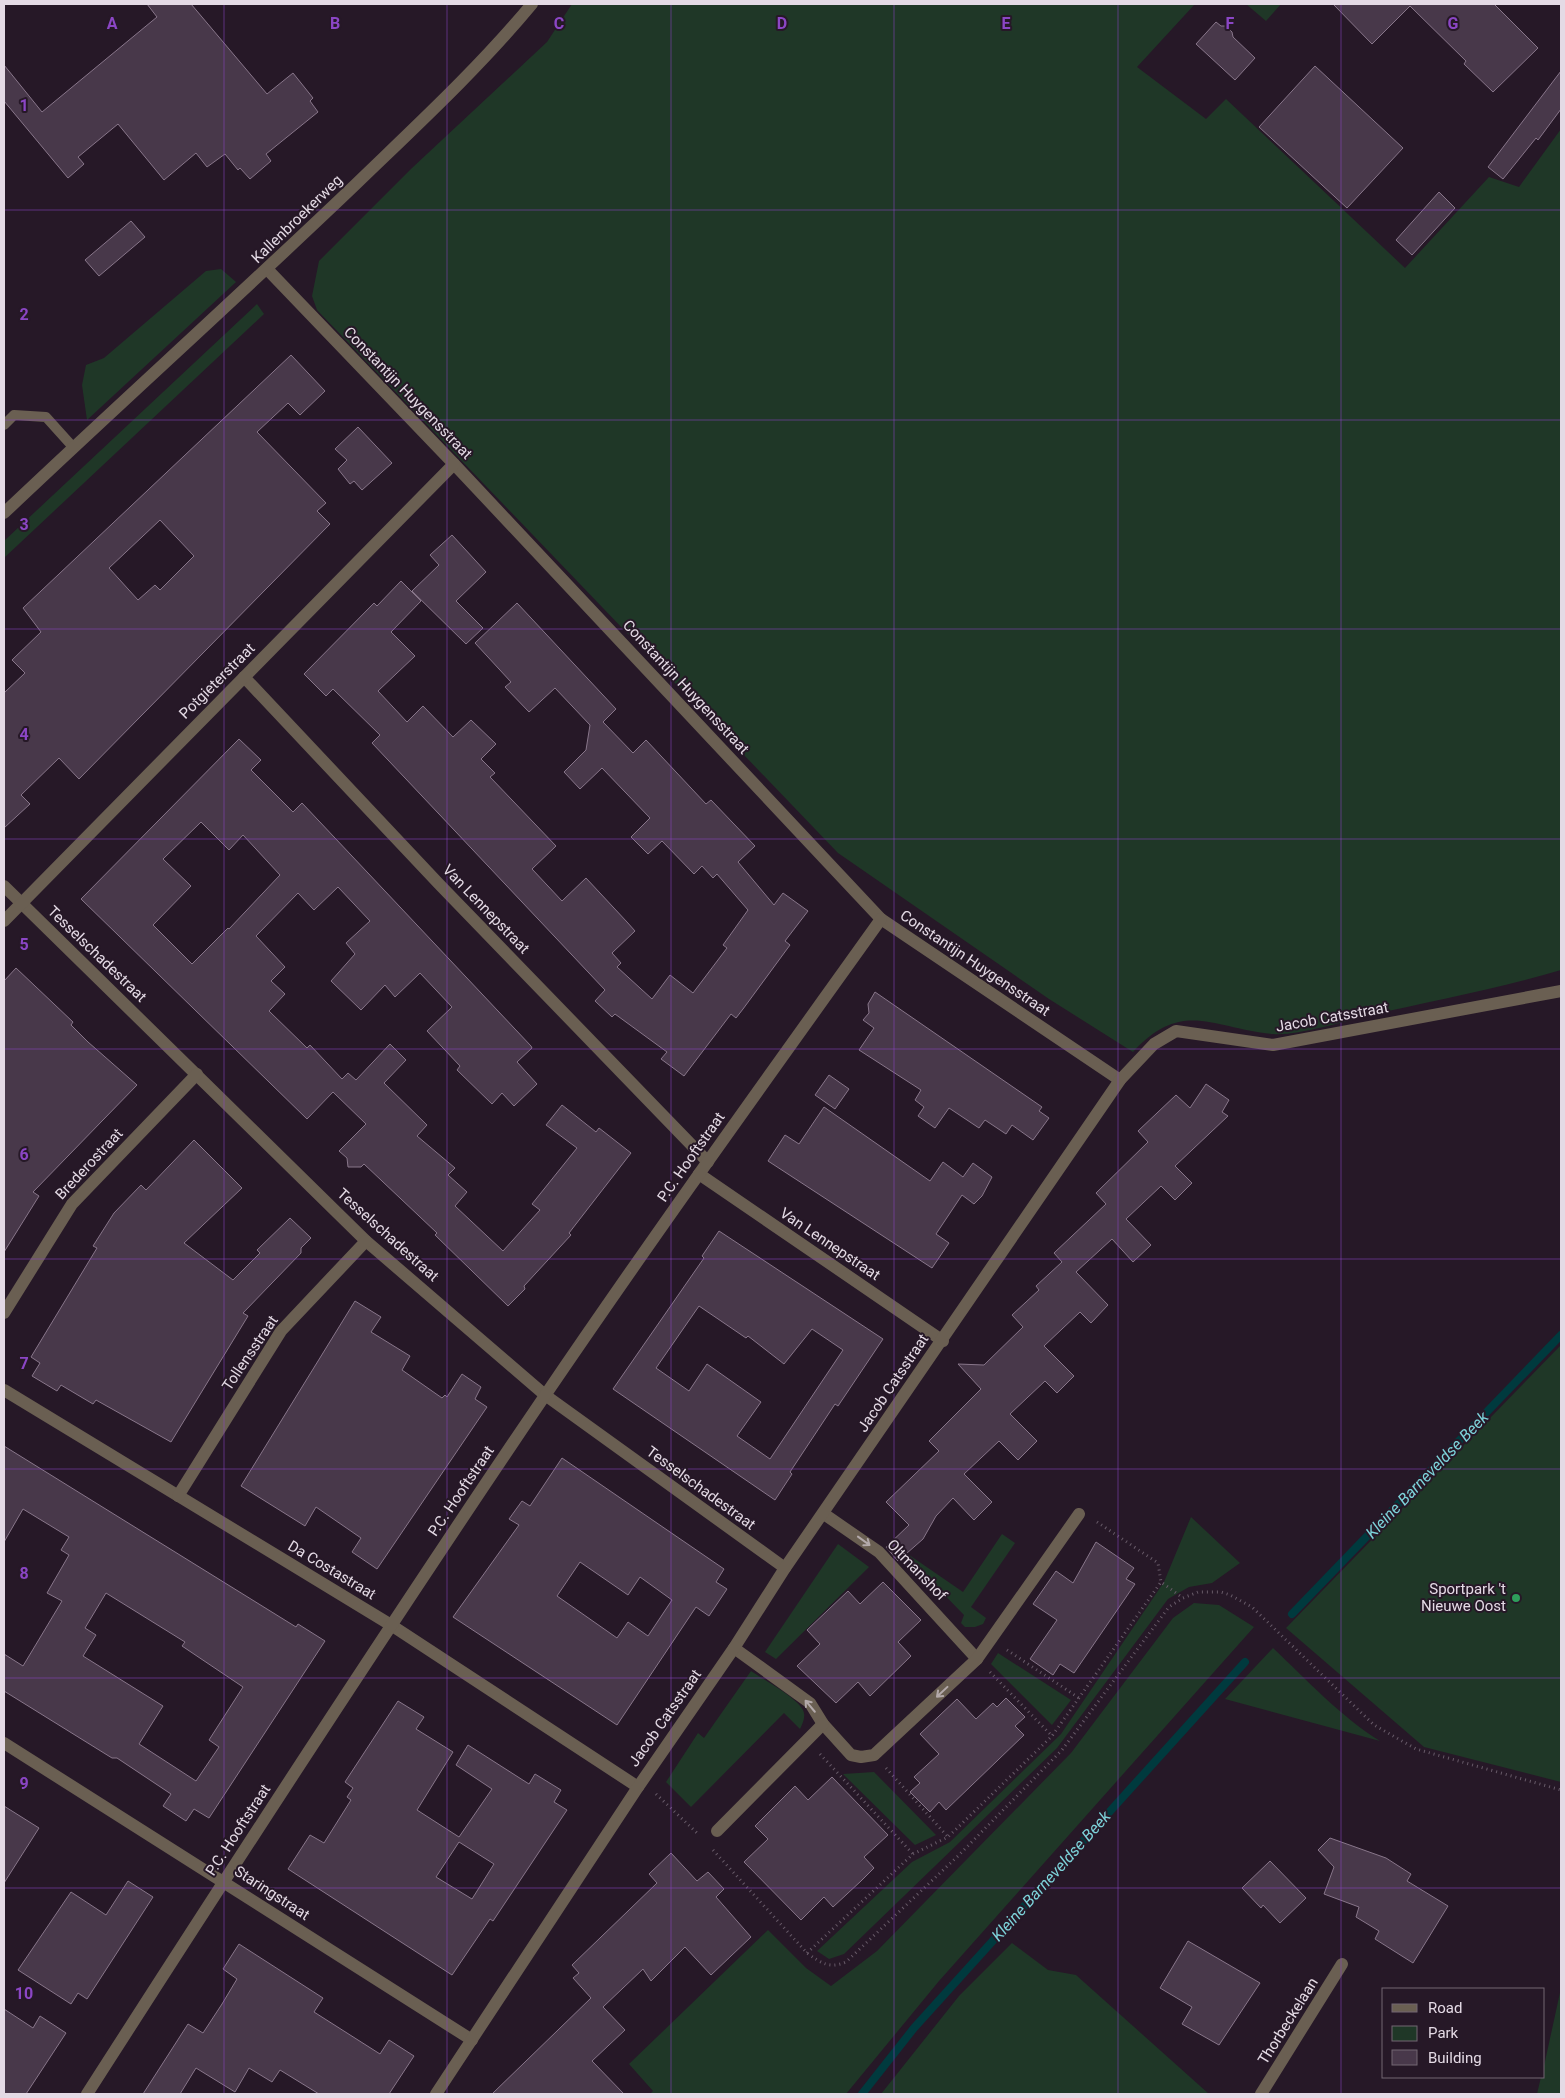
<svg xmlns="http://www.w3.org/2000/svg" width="1565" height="2098" font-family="Roboto,sans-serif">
  <rect width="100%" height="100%" fill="#261827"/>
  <g fill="#1f3727">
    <path d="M 572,4 L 1195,4 L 1137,67 L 1206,119 L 1226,99 L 1405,268 L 1489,177 L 1519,187 L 1561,129 L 1561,970 C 1497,989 1431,1001 1366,1016 C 1343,1022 1295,1036 1273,1034 C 1213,1029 1183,998 1133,1052 L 1049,999 L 838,853 L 317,310 L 312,296 L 319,261 L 412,168 L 547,42 Z"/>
    <path d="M 1246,4 L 1281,4 L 1266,21 Z"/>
    <path d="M 221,269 L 236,282 L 87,420 L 82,385 L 86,365 L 104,358 L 206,271 Z"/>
    <path d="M 257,304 L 264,314 L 4,558 L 4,541 Z"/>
    <path d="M 1561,1345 L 1561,1782 L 1424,1747 L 1286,1628 Z"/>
    <path d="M 1191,1517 L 1240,1563 L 1212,1583 L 1189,1587 L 1168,1599 L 1057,1748 L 844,1954 L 829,1959 L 817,1951 L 912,1862 L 950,1842 L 1061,1734 L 1164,1582 Z"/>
    <path d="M 1002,1534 L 1015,1543 L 971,1607 L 986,1618 L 983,1624 L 975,1627 L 965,1627 L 961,1623 L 964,1615 L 899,1548 L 963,1592 Z"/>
    <path d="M 838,1544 L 869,1567 L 776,1659 L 765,1652 Z"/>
    <path d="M 1194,1603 L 1219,1605 L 1254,1627 L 939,1981 L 846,2094 L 650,2094 L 653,2091 L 629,2064 L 768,1930 L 806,1968 L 831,1986 L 877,1951 L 1071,1753 L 1173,1618 Z"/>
    <path d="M 1273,1648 C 1307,1680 1340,1716 1380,1741 L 1225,1699 Z"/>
    <path d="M 998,1653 L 1071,1700 L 1052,1725 L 991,1664 Z"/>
    <path d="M 751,1671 C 764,1680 796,1697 803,1710 C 806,1716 803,1723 800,1729 L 784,1713 L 691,1807 L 666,1782 L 698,1733 L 704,1738 Z"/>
    <path d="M 874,1772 L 936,1835 L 915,1845 L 843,1774 Z"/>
    <path d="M 1012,1943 L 1048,1970 L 1076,1975 L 1209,2094 L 881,2094 L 959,1996 Z"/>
    <path d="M 1561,1988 L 1561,2094 L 1537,2094 L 1541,2077 L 1544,2077 L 1544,2066 Z"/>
  </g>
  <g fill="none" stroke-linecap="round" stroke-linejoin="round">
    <g stroke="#003a3e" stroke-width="8">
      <path d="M 1292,1614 L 1561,1335"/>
      <path d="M 862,2094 L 914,2028 L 1245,1662"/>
    </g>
  </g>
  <g fill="#48384a" stroke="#88768a" fill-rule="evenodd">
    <path d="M 147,4 L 191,4 L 267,94 L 293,73 L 313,98 L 310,101 L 318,112 L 266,154 L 271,161 L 250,179 L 240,168 L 238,170 L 225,154 L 207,167 L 196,153 L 164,180 L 118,124 L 78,157 L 84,164 L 68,178 L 4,101 L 4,65 L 42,112 L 157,17 Z"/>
    <path d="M 1333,4 L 1494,4 L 1538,48 L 1493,92 L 1464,64 L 1466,61 L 1410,6 L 1372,44 Z"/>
    <path d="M 1216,22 L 1221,26 L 1226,26 L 1232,32 L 1233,37 L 1255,58 L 1235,80 L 1196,44 Z"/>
    <path d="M 1315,66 L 1403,148 L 1347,208 L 1259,127 Z"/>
    <path d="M 1561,71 L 1561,109 L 1538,140 L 1536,138 L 1503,179 L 1488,167 Z"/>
    <path d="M 1439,192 L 1455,208 L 1412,255 L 1396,240 Z"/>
    <path d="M 131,221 L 145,237 L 99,276 L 85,260 Z"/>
    <path d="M 291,355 L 325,391 L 300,415 L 288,403 L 257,432 L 326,503 L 317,511 L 330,524 L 79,779 L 59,758 L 21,795 L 30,804 L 4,828 L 4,693 L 25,673 L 12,660 L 41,632 L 23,608 ZM 160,520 L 194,556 L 160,590 L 155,585 L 138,600 L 109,568 Z"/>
    <path d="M 358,427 L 392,463 L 362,490 L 354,481 L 350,484 L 338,469 L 347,460 L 335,449 Z"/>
    <path d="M 452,535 L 486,572 L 456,601 L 483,628 L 466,644 L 412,591 L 439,565 L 430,555 Z"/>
    <path d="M 401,581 L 421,601 L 391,632 L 415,656 L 378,691 L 407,722 L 423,706 L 453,737 L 471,720 L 496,744 L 481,759 L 495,773 L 490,777 L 556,846 L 532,869 L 562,901 L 586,878 L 627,922 L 635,931 L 612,953 L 621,963 L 617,967 L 652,999 L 670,975 L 693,993 L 727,948 L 723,945 L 748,910 L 717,874 L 713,878 L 702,866 L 694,874 L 662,841 L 648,854 L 631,837 L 650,818 L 602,768 L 580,789 L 564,772 L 586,750 L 590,725 L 555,688 L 529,712 L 505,687 L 511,682 L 475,643 L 517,603 L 616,709 L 603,722 L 633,753 L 646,740 L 706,804 L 711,800 L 755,846 L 738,862 L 774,905 L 783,893 L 808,911 L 785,941 L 790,945 L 743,1009 L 736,1018 L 731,1014 L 684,1076 L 661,1059 L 667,1052 L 615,1014 L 612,1017 L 595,1001 L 605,990 L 372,743 L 380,735 L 333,689 L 326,696 L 304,674 L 374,603 L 377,606 Z"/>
    <path d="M 239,739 L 261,760 L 251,770 L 293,812 L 302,803 L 531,1046 L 532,1048 L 517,1062 L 537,1084 L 514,1106 L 502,1093 L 492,1104 L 457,1070 L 460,1066 L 427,1031 L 452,1007 L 420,973 L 395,997 L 385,985 L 361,1010 L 331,981 L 355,954 L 346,943 L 370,921 L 338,887 L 314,910 L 298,893 L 256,936 L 285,967 L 271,981 L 285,994 L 269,1011 L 307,1048 L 310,1045 L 342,1079 L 348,1073 L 356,1080 L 390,1044 L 406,1060 L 384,1083 L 427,1125 L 417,1136 L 455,1168 L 448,1175 L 467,1192 L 455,1206 L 503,1251 L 540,1210 L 532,1204 L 577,1148 L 546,1125 L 562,1105 L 596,1132 L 599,1128 L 631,1153 L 569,1233 L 571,1235 L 524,1286 L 525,1289 L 508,1306 L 435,1235 L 437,1233 L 364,1164 L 361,1167 L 348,1167 L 347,1158 L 339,1151 L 366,1124 L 333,1092 L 307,1119 L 81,899 ZM 201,822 L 229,850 L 243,835 L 280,875 L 229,929 L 228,928 L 192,964 L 153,925 L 191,886 L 163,859 Z"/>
    <path d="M 16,968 L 73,1022 L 71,1025 L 88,1042 L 137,1085 L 33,1192 L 39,1196 L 4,1252 L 4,981 Z"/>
    <path d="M 875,992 L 1042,1107 L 1039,1111 L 1049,1118 L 1033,1140 L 1012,1125 L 1006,1134 L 985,1120 L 979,1128 L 949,1108 L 935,1128 L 918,1116 L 924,1107 L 915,1100 L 921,1090 L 859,1050 L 874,1028 L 863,1020 L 869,1013 L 868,1004 Z"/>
    <path d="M 829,1075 L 849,1089 L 835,1109 L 815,1095 Z"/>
    <path d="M 1206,1084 L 1229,1100 L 1222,1112 L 1228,1116 L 1175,1166 L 1192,1183 L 1175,1200 L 1161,1186 L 1126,1219 L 1151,1245 L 1133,1262 L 1112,1239 L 1076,1272 L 1108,1305 L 1091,1323 L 1080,1312 L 1044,1346 L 1074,1376 L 1057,1393 L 1045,1381 L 1010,1414 L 1037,1441 L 1018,1460 L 999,1441 L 964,1474 L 992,1502 L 974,1520 L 953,1498 L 936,1516 L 923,1539 L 898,1561 L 886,1547 L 909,1525 L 886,1502 L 939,1451 L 929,1441 L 981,1389 L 958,1364 L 984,1365 L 1023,1327 L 1012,1315 L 1039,1290 L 1036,1286 L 1062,1262 L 1054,1253 L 1106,1204 L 1096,1193 L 1148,1142 L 1138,1131 L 1176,1095 L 1190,1108 Z"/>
    <path d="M 824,1107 L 930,1181 L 943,1162 L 963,1177 L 973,1163 L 992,1177 L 982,1196 L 974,1204 L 962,1195 L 936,1234 L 949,1243 L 932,1268 L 768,1161 L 785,1135 L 799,1144 Z"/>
    <path d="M 194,1140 L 242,1188 L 184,1243 L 233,1280 L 260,1253 L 257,1250 L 290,1218 L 311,1238 L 301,1248 L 301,1253 L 243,1313 L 248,1316 L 171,1442 L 96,1400 L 93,1404 L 61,1385 L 57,1391 L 32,1376 L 40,1363 L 31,1357 L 97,1248 L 93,1246 L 114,1213 L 141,1185 L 146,1190 Z"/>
    <path d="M 719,1231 L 883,1339 L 838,1406 L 835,1404 L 790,1472 L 792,1474 L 775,1500 L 613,1389 L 704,1258 L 702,1256 ZM 699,1306 L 746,1338 L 748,1336 L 784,1364 L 812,1329 L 843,1350 L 770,1459 L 737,1436 L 761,1402 L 707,1364 L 689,1391 L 656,1368 Z"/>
    <path d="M 355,1301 L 381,1317 L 371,1332 L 410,1356 L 402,1370 L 442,1398 L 445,1395 L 447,1397 L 462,1374 L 481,1387 L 475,1399 L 487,1407 L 377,1569 L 352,1552 L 361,1538 L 316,1507 L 305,1526 L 241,1486 Z"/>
    <path d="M 4,1446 L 296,1627 L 298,1624 L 325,1641 L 209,1818 L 194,1809 L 186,1821 L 163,1806 L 171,1794 L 117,1758 L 112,1758 L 4,1691 L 4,1654 L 23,1666 L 62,1601 L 47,1593 L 69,1555 L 61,1550 L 69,1537 L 23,1509 L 4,1542 ZM 106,1593 L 185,1642 L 182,1646 L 243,1687 L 209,1740 L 219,1747 L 196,1781 L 139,1744 L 163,1706 L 83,1656 L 96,1635 L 85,1628 Z"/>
    <path d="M 562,1458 L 724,1569 L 716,1582 L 727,1589 L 709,1616 L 696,1607 L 617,1725 L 453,1617 L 519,1525 L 509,1519 L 522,1501 L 530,1506 ZM 580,1562 L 628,1595 L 640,1577 L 672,1600 L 648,1636 L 628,1622 L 617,1638 L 557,1596 Z"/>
    <path d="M 1096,1542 L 1134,1568 L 1126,1579 L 1135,1584 L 1074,1673 L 1060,1664 L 1053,1675 L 1030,1659 L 1057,1620 L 1033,1604 L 1056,1571 L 1073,1583 Z"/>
    <path d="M 883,1582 L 921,1620 L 898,1642 L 911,1656 L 870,1696 L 858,1682 L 836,1703 L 797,1666 L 820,1644 L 807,1630 L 848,1591 L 860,1604 Z"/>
    <path d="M 1006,1698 L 1025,1717 L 1015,1726 L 1024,1735 L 946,1810 L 939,1802 L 930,1812 L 910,1792 L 920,1783 L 914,1777 L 939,1754 L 920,1734 L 957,1699 L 976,1719 L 993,1703 L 997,1707 Z"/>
    <path d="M 398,1701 L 424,1717 L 416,1729 L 453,1752 L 417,1810 L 459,1837 L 492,1789 L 456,1765 L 468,1745 L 529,1784 L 535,1774 L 561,1790 L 554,1802 L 567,1810 L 493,1921 L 490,1919 L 452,1975 L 288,1869 L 310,1835 L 324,1843 L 351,1800 L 347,1797 L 353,1788 L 345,1782 ZM 459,1842 L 494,1864 L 472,1899 L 436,1877 Z"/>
    <path d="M 832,1777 L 888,1835 L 864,1857 L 874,1868 L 861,1881 L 833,1907 L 824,1897 L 801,1920 L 744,1862 L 768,1839 L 755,1826 L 795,1786 L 808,1800 Z"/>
    <path d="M 4,1806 L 39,1828 L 4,1883 Z"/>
    <path d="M 1330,1838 L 1386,1858 L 1411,1874 L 1407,1881 L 1448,1906 L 1413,1963 L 1375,1939 L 1379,1931 L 1356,1917 L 1359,1907 L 1324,1894 L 1334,1867 L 1318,1850 Z"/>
    <path d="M 671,1853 L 697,1881 L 708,1872 L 724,1889 L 716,1897 L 751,1937 L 711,1975 L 685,1947 L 651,1981 L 643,1969 L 603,2007 L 625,2030 L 592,2061 L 624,2094 L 492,2094 L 591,1998 L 573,1978 L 579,1973 L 572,1965 L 657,1883 L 649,1874 Z"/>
    <path d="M 1270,1861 L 1306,1898 L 1280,1923 L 1263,1905 L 1261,1908 L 1242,1888 Z"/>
    <path d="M 128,1881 L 153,1897 L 87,1999 L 78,1993 L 71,2004 L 18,1970 L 71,1892 L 106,1915 Z"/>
    <path d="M 1188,1941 L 1260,1983 L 1219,2045 L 1182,2024 L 1192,2007 L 1160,1988 Z"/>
    <path d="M 239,1944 L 323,1998 L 314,2012 L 380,2054 L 389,2040 L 414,2056 L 389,2094 L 319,2094 L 280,2070 L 272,2082 L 249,2068 L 235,2092 L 196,2068 L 180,2094 L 143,2094 L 188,2024 L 203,2033 L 222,2004 L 237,1979 L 223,1969 Z"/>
    <path d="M 4,2009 L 33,2028 L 40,2016 L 66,2033 L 26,2094 L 4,2094 Z"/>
  </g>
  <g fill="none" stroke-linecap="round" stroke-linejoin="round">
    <g stroke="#685b69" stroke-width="3" stroke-dasharray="1 4" stroke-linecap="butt">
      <path d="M 1097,1522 L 1158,1563 L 1161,1582 L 1183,1598"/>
      <path d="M 1007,1650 L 1079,1698"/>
      <path d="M 990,1672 L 1052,1736 L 1161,1582"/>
      <path d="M 820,1754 L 913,1854"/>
      <path d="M 886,1768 L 948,1837"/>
      <path d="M 656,1794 L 697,1833"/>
      <path d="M 713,1850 L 807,1953 C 821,1963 829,1969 846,1962 L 958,1856 L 1062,1750 L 1169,1607 L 1183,1598 L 1198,1592 L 1221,1592 L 1230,1595 L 1252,1607 L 1374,1725 L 1416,1749 L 1561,1790"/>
      <path d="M 807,1953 L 913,1854 L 948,1837 L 1052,1736"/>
    </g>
    <path stroke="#6a5f52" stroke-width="10" d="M 4,425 L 14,415 L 46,417 L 73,447"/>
    <g stroke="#6a5f52" stroke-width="12">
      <path d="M 267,269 L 454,464 L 881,919 L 1120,1080"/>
      <path d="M 4,513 C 120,403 239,296 355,185 C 416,126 478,69 532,4"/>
      <path d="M 244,677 L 439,884 L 708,1162"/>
      <path d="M 4,886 L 366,1241 L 545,1395 L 785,1568"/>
      <path d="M 4,921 L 454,464"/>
      <path d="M 699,1174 L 943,1341"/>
      <path d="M 4,1313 L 72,1204 L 197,1074"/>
      <path d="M 4,1390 L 391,1625 L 638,1787"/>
      <path d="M 178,1496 L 281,1331 L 366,1241"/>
      <path d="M 824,1514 L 879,1552 L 977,1659"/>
      <path d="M 734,1648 L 810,1703 L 823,1724 L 851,1755 L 861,1757 L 874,1755 L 977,1659 L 1079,1514"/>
      <path d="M 4,1743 L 472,2040"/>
      <path d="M 717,1831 L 823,1724"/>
      <path d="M 87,2094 C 237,1860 388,1627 544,1397 C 654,1235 768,1077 881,919"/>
      <path d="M 436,2094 L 638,1787 L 734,1648 L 785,1568 L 1120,1080 L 1154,1044 L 1176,1031 L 1273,1045 L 1561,991"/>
      <path d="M 1261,2094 L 1342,1964"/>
    </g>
  </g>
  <defs><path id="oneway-shaft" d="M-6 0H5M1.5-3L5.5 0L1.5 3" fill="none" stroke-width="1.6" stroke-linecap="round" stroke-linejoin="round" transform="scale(1.25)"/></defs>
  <g stroke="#b3a9aa">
    <use href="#oneway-shaft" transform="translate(864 1541) rotate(36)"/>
    <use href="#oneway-shaft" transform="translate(942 1692) rotate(137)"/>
    <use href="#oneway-shaft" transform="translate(810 1706) rotate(-130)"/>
  </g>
  <path fill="none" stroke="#8b46c5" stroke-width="1" stroke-opacity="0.55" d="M 224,4 L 224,2094M 447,4 L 447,2094M 671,4 L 671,2094M 894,4 L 894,2094M 1118,4 L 1118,2094M 1341,4 L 1341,2094M 4,210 L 1561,210M 4,420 L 1561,420M 4,629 L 1561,629M 4,839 L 1561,839M 4,1049 L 1561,1049M 4,1259 L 1561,1259M 4,1469 L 1561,1469M 4,1678 L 1561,1678M 4,1888 L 1561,1888"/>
  <circle fill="#2e9e5b" stroke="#261827" stroke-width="2" cx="1516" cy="1598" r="5"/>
  <g text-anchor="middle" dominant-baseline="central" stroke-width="4" stroke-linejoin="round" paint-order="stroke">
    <g font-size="15" fill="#e4dae5" stroke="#261827">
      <text transform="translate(297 219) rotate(-44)">Kallenbroekerweg</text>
      <text transform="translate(408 393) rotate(46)">Constantijn Huygensstraat</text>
      <text transform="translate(217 681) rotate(-45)">Potgieterstraat</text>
      <text transform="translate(686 687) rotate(47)">Constantijn Huygensstraat</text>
      <text transform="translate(486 909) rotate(46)">Van Lennepstraat</text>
      <text transform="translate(97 954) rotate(44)">Tesselschadestraat</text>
      <text transform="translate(975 963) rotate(34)">Constantijn Huygensstraat</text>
      <text transform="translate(1332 1017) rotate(-10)">Jacob Catsstraat</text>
      <text transform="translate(691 1157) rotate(-55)">P.C. Hooftstraat</text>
      <text transform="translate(89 1164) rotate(-47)">Brederostraat</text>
      <text transform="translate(388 1235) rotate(42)">Tesselschadestraat</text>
      <text transform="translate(830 1244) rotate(34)">Van Lennepstraat</text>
      <text transform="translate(250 1353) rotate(-56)">Tollensstraat</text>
      <text transform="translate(893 1383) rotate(-56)">Jacob Catsstraat</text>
      <text transform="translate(701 1488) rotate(36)">Tesselschadestraat</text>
      <text transform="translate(461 1491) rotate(-56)">P.C. Hooftstraat</text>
      <text transform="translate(332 1570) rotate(31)">Da Costastraat</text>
      <text transform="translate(917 1570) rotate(46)">Oltmanshof</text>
      <text transform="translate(665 1718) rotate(-55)">Jacob Catsstraat</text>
      <text transform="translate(238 1830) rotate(-57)">P.C. Hooftstraat</text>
      <text transform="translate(272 1893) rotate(33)">Staringstraat</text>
      <text transform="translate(1288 2021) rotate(-58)">Thorbeckelaan</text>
    </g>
    <g font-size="15" fill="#e4dae5" stroke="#261827" text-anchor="end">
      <text x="1506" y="1589">Sportpark 't<tspan x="1506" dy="17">Nieuwe Oost</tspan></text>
    </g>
    <g font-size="16" font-style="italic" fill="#7dd3da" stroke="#261827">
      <text transform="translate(1427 1475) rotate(-46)">Kleine Barneveldse Beek</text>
      <text transform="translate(1051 1876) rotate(-48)">Kleine Barneveldse Beek</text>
    </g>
  </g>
  <g font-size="16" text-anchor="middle" font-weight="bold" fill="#8b46c5" stroke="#261827" stroke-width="4" stroke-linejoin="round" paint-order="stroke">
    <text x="112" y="29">A</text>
    <text x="335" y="29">B</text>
    <text x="559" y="29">C</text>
    <text x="782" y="29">D</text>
    <text x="1006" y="29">E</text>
    <text x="1230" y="29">F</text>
    <text x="1453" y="29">G</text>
    <text x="24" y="111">1</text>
    <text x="24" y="320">2</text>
    <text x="24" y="530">3</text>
    <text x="24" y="740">4</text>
    <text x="24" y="950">5</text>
    <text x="24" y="1160">6</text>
    <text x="24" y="1369">7</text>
    <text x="24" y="1579">8</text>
    <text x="24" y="1789">9</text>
    <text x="24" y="1999">10</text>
  </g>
  <rect width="1565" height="2098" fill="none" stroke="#e4dae5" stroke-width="10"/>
  <rect x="1382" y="1988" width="162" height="90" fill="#261827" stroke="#726673"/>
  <rect x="1392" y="2004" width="25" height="8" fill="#6a5f52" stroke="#726673"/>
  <text x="1428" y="2013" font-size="15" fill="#e4dae5">Road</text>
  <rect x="1392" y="2026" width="25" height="15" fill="#1f3727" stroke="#726673"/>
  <text x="1428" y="2038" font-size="15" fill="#e4dae5">Park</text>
  <rect x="1392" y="2050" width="25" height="15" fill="#48384a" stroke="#726673"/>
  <text x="1428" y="2063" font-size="15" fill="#e4dae5">Building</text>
</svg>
